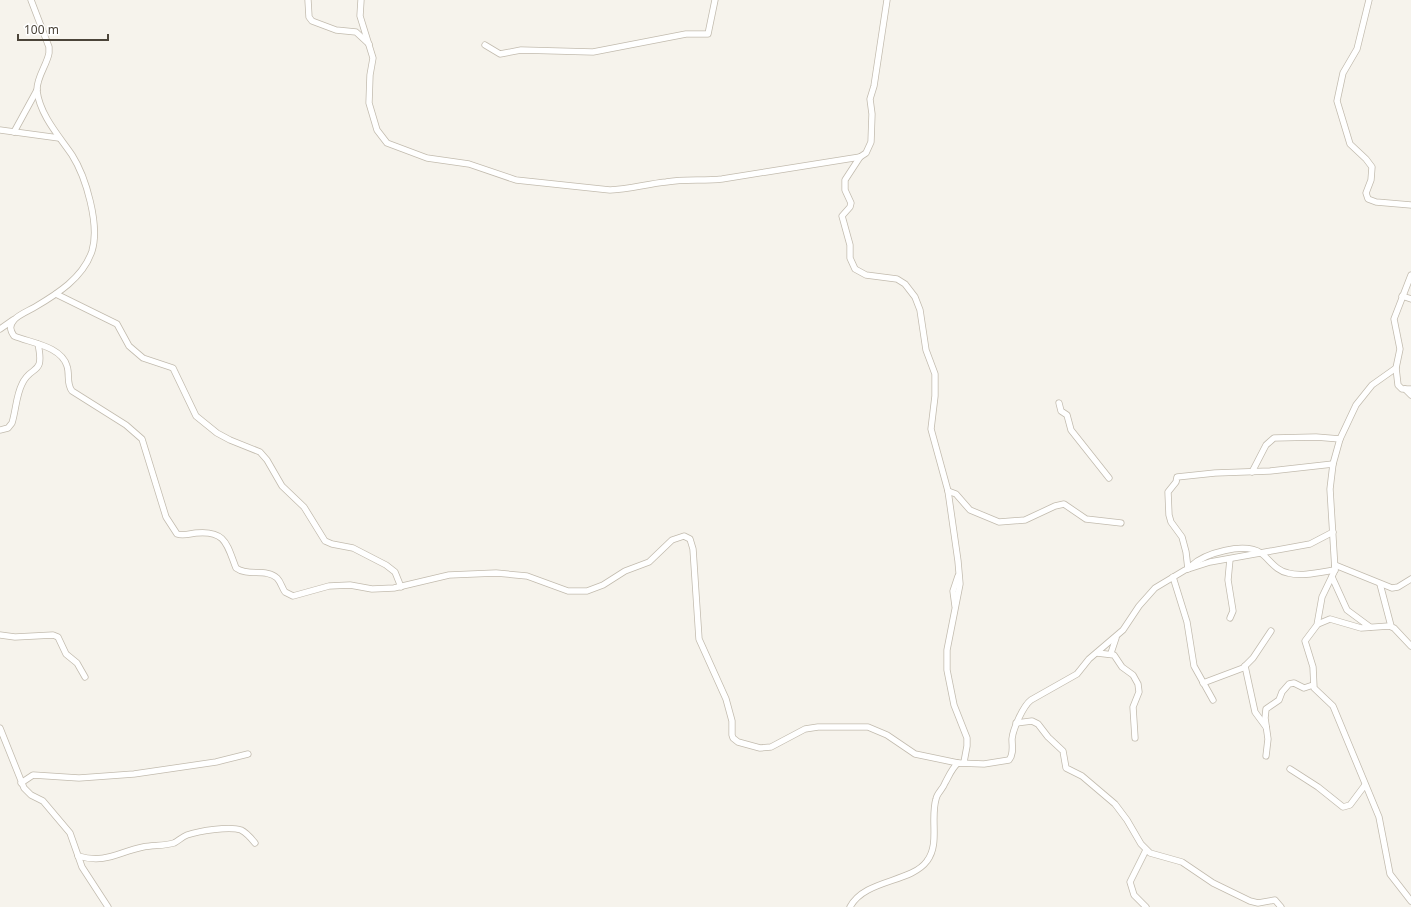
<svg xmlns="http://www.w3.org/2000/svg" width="1411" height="907" font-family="'Noto Sans',sans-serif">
  <rect width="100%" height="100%" fill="#f6f3ec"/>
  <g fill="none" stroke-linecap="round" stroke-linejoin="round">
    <defs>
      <g id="street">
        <path d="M 31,0 L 49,47 L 49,53 C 47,65 36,78 37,91 C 40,115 59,136 72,155 C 86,177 100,225 92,251 C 83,278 57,294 35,307 C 28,311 18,315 14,320 C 9,326 10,330 14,336 C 31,343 61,346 67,366 C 70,375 66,383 72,391 L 126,425 L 142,439 L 166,517 L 177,534 C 183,536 189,534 196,533 C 226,530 227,545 236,568 C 248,577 266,568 277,578 C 281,582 282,588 285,592 L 293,596 L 329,586 L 350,585 L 372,589 L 394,588 L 449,575 L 496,573 L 527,576 L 568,591 L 587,591 L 603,585 L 625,571 L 649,562 L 672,540 L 684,536 L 690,539 L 693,549 L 699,639 L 726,699 L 732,721 L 732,735 L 733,738 L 738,742 L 760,748 L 771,747 L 805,729 L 818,727 L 868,727 L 887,735 L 915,754 L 958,763"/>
        <path d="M 308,0 L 309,17 L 312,21 L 336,30 L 356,32 L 369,44"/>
        <path d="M 361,0 L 360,16 L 373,58 L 370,75 L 369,103 L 377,130 L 387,143 L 427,158 L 469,164 L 516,180 L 610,190 C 629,189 647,184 666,182 C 685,179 703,181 722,179 L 860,157 L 866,153 L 871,142 L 872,114 L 870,99 L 874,86 L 887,0"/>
        <path d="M 1369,0 L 1357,49 L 1343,73 L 1337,101 L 1350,144 L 1366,159 L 1372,167 L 1371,180 L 1366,193 L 1368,199 L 1376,202 L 1411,205"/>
        <path d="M 485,45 L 500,54 L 521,50 L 593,52 L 686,34 L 708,34 L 715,0"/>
        <path d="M 0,130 L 59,138"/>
        <path d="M 14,132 L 37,90"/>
        <path d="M 860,157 L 845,180 L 845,190 L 851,203 L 850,207 L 842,216 L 850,245 L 850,258 L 855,269 L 866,275 L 897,279 L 905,284 L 915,297 L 920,310 L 926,350 L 935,374 L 935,396 L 931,429 L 948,491 L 958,561 L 960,584 L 947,650 L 947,670 L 954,705 L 967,738 L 967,746 L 964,762"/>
        <path d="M 1411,275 L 1394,319 L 1400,349 L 1396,368 L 1372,385 L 1356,405 L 1340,439 L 1333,464 L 1330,489 L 1335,570 L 1322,597 L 1317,625 L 1305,641 L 1313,667 L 1314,688 L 1333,706 L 1379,817 L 1390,874 L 1411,901"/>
        <path d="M 56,294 L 117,324 L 129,346 L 143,358 L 173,368 L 196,416 L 217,433 L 230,440 L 260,452 L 267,460 L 282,486 L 304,507 L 325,541 L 332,544 L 353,548 L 386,565 L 395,572 L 401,587"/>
        <path d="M 1402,296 L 1411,299"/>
        <path d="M 0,329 L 13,320"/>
        <path d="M 1396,368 L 1398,385 L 1402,389 L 1411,389"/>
        <path d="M 1405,389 L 1411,395"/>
        <path d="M 1059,403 L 1061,411 L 1067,415 L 1071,430 L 1109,478"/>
        <path d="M 0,430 L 8,428 L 12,423 C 16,410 16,396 22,384 C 31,364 45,377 38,344"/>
        <path d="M 1252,472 L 1266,445 L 1274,438 L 1316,437 L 1340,439"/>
        <path d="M 948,491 L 956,494 L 970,510 L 999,522 L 1025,520 L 1055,506 L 1064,504 L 1086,519 L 1121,523"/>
        <path d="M 1230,559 L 1228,580 L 1233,611 L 1230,618"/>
        <path d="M 1335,565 L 1392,588 L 1398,587 L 1411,579"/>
        <path d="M 1191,566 C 1205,553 1244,542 1261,553 C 1270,560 1276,571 1288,573 C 1302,577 1321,572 1335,570"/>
        <path d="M 1188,569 L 1186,552 L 1182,537 L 1171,522 L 1169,515 L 1168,492 L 1176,482 L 1177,477 L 1215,473 L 1270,471 L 1333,464"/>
        <path d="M 1173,577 L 1187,622 L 1194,666 L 1213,700"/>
        <path d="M 1332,577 L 1347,610 L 1370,627"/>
        <path d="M 1380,584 L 1391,626"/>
        <path d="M 955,606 L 953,591 L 958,576"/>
        <path d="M 1318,624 L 1330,619 L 1361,628 L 1389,626 L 1394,628 L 1411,646"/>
        <path d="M 0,635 L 15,637 L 53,635 L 58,637 L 66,654 L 77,663 L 85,677"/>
        <path d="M 1097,653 L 1114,655 L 1122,667 L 1133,675 L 1138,684 L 1139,692 L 1133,707 L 1135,738"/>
        <path d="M 1111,653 L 1116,638"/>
        <path d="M 1245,666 L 1255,712 L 1266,727"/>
        <path d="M 1203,683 L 1243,668 L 1253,658 L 1271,631"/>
        <path d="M 1016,723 L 1032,721 L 1038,724 L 1048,737 L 1063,751 L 1066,768 L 1082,776 L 1115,804 L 1127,820 L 1141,844 L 1150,853 L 1182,862 L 1213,883 L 1250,901 L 1258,903 L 1275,900 L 1281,907"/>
        <path d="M 0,728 L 24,788 L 31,795 L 43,801 L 70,833 L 82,867 L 108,907"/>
        <path d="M 1266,756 L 1268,739 L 1265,718 L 1266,709 L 1279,700 L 1282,692 L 1289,684 L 1294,683 L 1304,688 L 1313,685"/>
        <path d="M 1290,769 L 1318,787 L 1343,807 L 1350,805 L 1365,785"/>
        <path d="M 21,783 L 33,775 L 79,778 L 134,774 L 216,762 L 248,754"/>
        <path d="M 78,856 C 106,864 118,852 143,847 C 153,845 164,846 174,843 C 178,841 182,837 187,835 C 199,831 229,826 241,830 C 247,833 251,838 255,843"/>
        <path d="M 850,907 C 865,879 911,883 927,861 C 940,844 930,819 936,799 C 937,793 943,789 945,783 C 949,776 952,768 958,763 L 984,764 L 1009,760 C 1014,754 1012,746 1012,739 C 1013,729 1023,706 1031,700 L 1077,674 L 1089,659 L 1123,630 L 1139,606 L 1155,588 L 1185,570 L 1210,562 L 1310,544 L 1333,532"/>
        <path d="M 1146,907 L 1134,895 L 1130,882 L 1146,850"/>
      </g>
    </defs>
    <use href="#street" stroke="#c2bbae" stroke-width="7"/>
    <use href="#street" stroke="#fff" stroke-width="5.5"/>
  </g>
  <path d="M18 34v6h90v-6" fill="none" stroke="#4b4439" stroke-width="2"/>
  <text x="24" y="34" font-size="12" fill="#4b4439" stroke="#ffffff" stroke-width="3" paint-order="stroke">100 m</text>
</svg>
